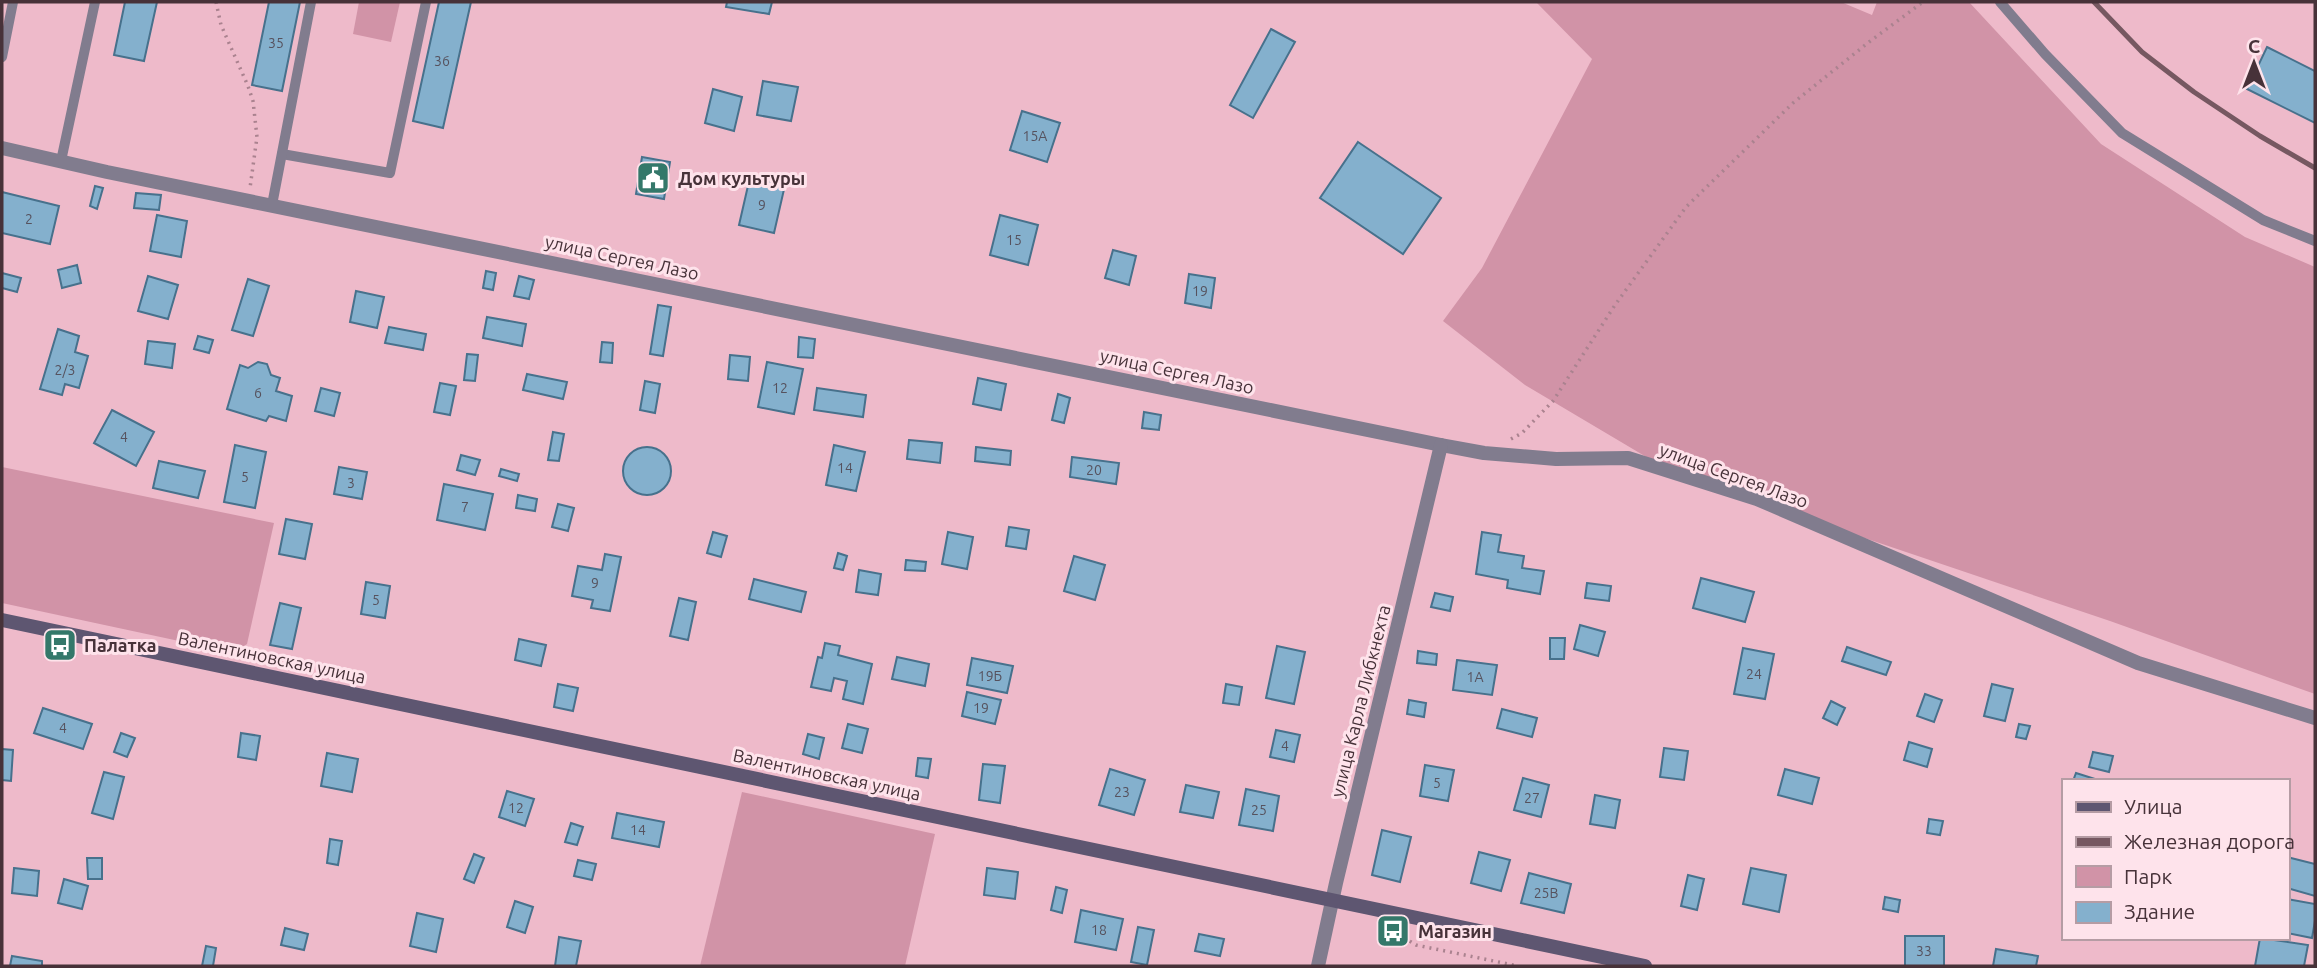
<svg xmlns="http://www.w3.org/2000/svg" width="2317" height="968" font-family="Ubuntu,sans-serif">
  <rect width="100%" height="100%" fill="#eebaca"/>
  <g fill="#d193a7">
    <path d="M 359,2 L 400,2 L 391,42 L 353,34 Z"/>
    <path d="M 1536,2 L 1841,2 L 1872,15 L 1877,2 L 1969,2 L 2101,144 L 2245,237 L 2315,267 L 2315,694 L 2110,621 L 1675,474 L 1525,385 L 1443,321 L 1482,268 L 1592,59 Z"/>
    <path d="M 2,467 L 274,523 L 247,644 L 235,653 L 2,603 Z"/>
    <path d="M 742,792 L 935,834 L 905,966 L 700,966 Z"/>
  </g>
  <g fill="#84b0cd" stroke="#47718c" stroke-width="2">
    <path d="M 125,2 L 157,2 L 144,61 L 114,55 Z"/>
    <path d="M 269,2 L 300,2 L 282,91 L 252,85 Z"/>
    <path d="M 439,2 L 471,2 L 443,128 L 413,121 Z"/>
    <path d="M 727,2 L 772,2 L 769,14 L 726,7 Z"/>
    <path d="M 1271,29 L 1295,42 L 1253,118 L 1230,105 Z"/>
    <path d="M 2267,47 L 2315,71 L 2315,123 L 2247,89 Z"/>
    <path d="M 763,81 L 798,87 L 791,121 L 757,115 Z"/>
    <path d="M 713,89 L 742,97 L 734,131 L 705,123 Z"/>
    <path d="M 1022,111 L 1060,123 L 1047,162 L 1010,150 Z"/>
    <path d="M 1358,142 L 1441,198 L 1403,254 L 1320,198 Z"/>
    <path d="M 642,157 L 670,162 L 664,199 L 636,194 Z"/>
    <path d="M 750,177 L 785,185 L 774,233 L 739,225 Z"/>
    <path d="M 95,186 L 103,188 L 97,209 L 90,206 Z"/>
    <path d="M 2,192 L 59,206 L 50,244 L 2,233 Z"/>
    <path d="M 136,193 L 161,195 L 159,210 L 134,208 Z"/>
    <path d="M 157,215 L 187,221 L 181,257 L 150,251 Z"/>
    <path d="M 1000,215 L 1038,225 L 1028,265 L 990,255 Z"/>
    <path d="M 1113,250 L 1136,256 L 1129,285 L 1105,278 Z"/>
    <path d="M 77,265 L 81,283 L 62,288 L 58,270 Z"/>
    <path d="M 486,271 L 496,273 L 493,290 L 483,288 Z"/>
    <path d="M 2,273 L 21,278 L 17,292 L 2,288 Z"/>
    <path d="M 1189,274 L 1215,278 L 1211,308 L 1185,303 Z"/>
    <path d="M 148,276 L 178,285 L 168,319 L 138,311 Z"/>
    <path d="M 519,276 L 534,280 L 529,299 L 514,296 Z"/>
    <path d="M 248,279 L 269,286 L 253,336 L 232,330 Z"/>
    <path d="M 356,291 L 384,297 L 377,328 L 350,322 Z"/>
    <path d="M 658,305 L 671,307 L 663,356 L 650,354 Z"/>
    <path d="M 487,317 L 526,324 L 522,346 L 483,338 Z"/>
    <path d="M 389,327 L 426,334 L 423,350 L 385,343 Z"/>
    <path d="M 58,329 L 79,336 L 75,352 L 88,356 L 79,388 L 65,384 L 62,395 L 40,389 Z"/>
    <path d="M 198,336 L 213,340 L 209,353 L 194,349 Z"/>
    <path d="M 799,337 L 815,339 L 813,358 L 798,357 Z"/>
    <path d="M 148,341 L 175,344 L 172,368 L 145,364 Z"/>
    <path d="M 602,342 L 613,343 L 612,363 L 600,362 Z"/>
    <path d="M 467,354 L 478,355 L 475,381 L 464,380 Z"/>
    <path d="M 730,355 L 750,357 L 748,381 L 728,379 Z"/>
    <path d="M 258,362 L 267,364 L 271,375 L 280,378 L 276,391 L 292,396 L 286,421 L 269,416 L 266,421 L 227,409 L 240,365 L 248,368 Z"/>
    <path d="M 767,362 L 803,369 L 794,414 L 758,407 Z"/>
    <path d="M 527,374 L 567,382 L 563,399 L 523,390 Z"/>
    <path d="M 978,378 L 1006,384 L 1001,410 L 973,404 Z"/>
    <path d="M 645,381 L 660,384 L 655,413 L 640,410 Z"/>
    <path d="M 440,383 L 456,386 L 450,415 L 434,412 Z"/>
    <path d="M 321,388 L 340,393 L 334,416 L 315,411 Z"/>
    <path d="M 817,388 L 866,395 L 863,417 L 814,410 Z"/>
    <path d="M 1058,394 L 1070,398 L 1064,423 L 1052,420 Z"/>
    <path d="M 112,410 L 154,432 L 136,466 L 94,443 Z"/>
    <path d="M 1144,412 L 1161,415 L 1159,430 L 1142,428 Z"/>
    <path d="M 553,432 L 564,434 L 559,461 L 548,460 Z"/>
    <path d="M 909,440 L 942,443 L 940,463 L 907,459 Z"/>
    <path d="M 235,445 L 266,452 L 255,508 L 224,502 Z"/>
    <path d="M 834,445 L 865,452 L 856,491 L 826,485 Z"/>
    <path d="M 976,447 L 1011,451 L 1010,465 L 975,461 Z"/>
    <circle cx="647" cy="471" r="24"/>
    <path d="M 461,455 L 480,460 L 475,475 L 457,470 Z"/>
    <path d="M 1072,457 L 1119,463 L 1116,484 L 1070,477 Z"/>
    <path d="M 159,461 L 205,471 L 198,498 L 153,488 Z"/>
    <path d="M 339,467 L 367,472 L 362,499 L 334,494 Z"/>
    <path d="M 501,469 L 519,474 L 517,481 L 499,476 Z"/>
    <path d="M 444,484 L 493,494 L 485,530 L 437,520 Z"/>
    <path d="M 518,495 L 537,499 L 535,511 L 516,508 Z"/>
    <path d="M 558,504 L 574,508 L 568,531 L 552,527 Z"/>
    <path d="M 286,519 L 312,524 L 305,559 L 279,554 Z"/>
    <path d="M 1009,527 L 1029,530 L 1026,549 L 1006,546 Z"/>
    <path d="M 713,532 L 727,536 L 721,557 L 707,553 Z"/>
    <path d="M 948,532 L 973,537 L 967,569 L 942,564 Z"/>
    <path d="M 1482,532 L 1501,535 L 1498,552 L 1524,556 L 1522,568 L 1544,571 L 1540,594 L 1507,588 L 1508,580 L 1476,574 Z"/>
    <path d="M 838,553 L 847,556 L 843,570 L 834,568 Z"/>
    <path d="M 605,554 L 621,557 L 610,611 L 591,608 L 593,600 L 572,596 L 578,566 L 602,570 Z"/>
    <path d="M 1074,556 L 1105,565 L 1095,600 L 1064,591 Z"/>
    <path d="M 906,560 L 926,562 L 925,571 L 905,570 Z"/>
    <path d="M 859,570 L 881,574 L 878,595 L 856,592 Z"/>
    <path d="M 1701,578 L 1754,592 L 1745,622 L 1693,608 Z"/>
    <path d="M 754,579 L 806,592 L 801,612 L 749,599 Z"/>
    <path d="M 366,582 L 390,586 L 385,618 L 361,614 Z"/>
    <path d="M 1587,583 L 1611,586 L 1609,601 L 1585,598 Z"/>
    <path d="M 1435,593 L 1453,597 L 1450,611 L 1431,607 Z"/>
    <path d="M 679,598 L 696,602 L 688,640 L 670,636 Z"/>
    <path d="M 280,603 L 301,608 L 292,649 L 270,645 Z"/>
    <path d="M 1580,625 L 1605,632 L 1598,656 L 1574,649 Z"/>
    <path d="M 1550,638 L 1565,638 L 1564,659 L 1550,659 Z"/>
    <path d="M 519,639 L 546,645 L 541,666 L 515,660 Z"/>
    <path d="M 825,643 L 840,646 L 838,655 L 872,664 L 863,704 L 843,699 L 847,681 L 834,678 L 831,691 L 811,687 L 818,657 L 822,658 Z"/>
    <path d="M 1277,646 L 1305,652 L 1294,704 L 1266,698 Z"/>
    <path d="M 1847,647 L 1891,662 L 1886,675 L 1842,661 Z"/>
    <path d="M 1743,648 L 1774,654 L 1765,699 L 1734,694 Z"/>
    <path d="M 1418,651 L 1437,654 L 1436,665 L 1417,663 Z"/>
    <path d="M 897,657 L 929,664 L 925,686 L 892,679 Z"/>
    <path d="M 972,658 L 1013,666 L 1007,693 L 967,685 Z"/>
    <path d="M 1457,660 L 1497,665 L 1492,695 L 1453,690 Z"/>
    <path d="M 558,684 L 578,688 L 573,711 L 554,707 Z"/>
    <path d="M 1226,684 L 1242,687 L 1239,705 L 1223,703 Z"/>
    <path d="M 1992,684 L 2013,689 L 2005,721 L 1984,716 Z"/>
    <path d="M 967,692 L 1001,700 L 995,724 L 962,716 Z"/>
    <path d="M 1925,694 L 1942,700 L 1934,722 L 1917,716 Z"/>
    <path d="M 1409,700 L 1426,703 L 1424,717 L 1407,714 Z"/>
    <path d="M 1831,701 L 1845,708 L 1837,725 L 1823,718 Z"/>
    <path d="M 43,708 L 92,724 L 83,749 L 34,733 Z"/>
    <path d="M 1502,709 L 1537,718 L 1532,737 L 1497,728 Z"/>
    <path d="M 848,724 L 868,729 L 862,753 L 842,748 Z"/>
    <path d="M 2019,724 L 2030,726 L 2026,739 L 2016,737 Z"/>
    <path d="M 1276,730 L 1300,735 L 1294,762 L 1270,757 Z"/>
    <path d="M 121,733 L 135,738 L 127,757 L 114,752 Z"/>
    <path d="M 241,733 L 260,736 L 256,760 L 238,757 Z"/>
    <path d="M 808,734 L 824,738 L 819,759 L 803,754 Z"/>
    <path d="M 1909,742 L 1932,749 L 1927,767 L 1904,760 Z"/>
    <path d="M 1664,748 L 1688,751 L 1684,780 L 1660,777 Z"/>
    <path d="M 2,749 L 13,750 L 11,781 L 2,780 Z"/>
    <path d="M 2093,752 L 2113,756 L 2109,772 L 2089,767 Z"/>
    <path d="M 327,753 L 358,759 L 352,792 L 321,786 Z"/>
    <path d="M 918,758 L 931,759 L 928,778 L 916,776 Z"/>
    <path d="M 983,764 L 1005,766 L 1000,803 L 979,800 Z"/>
    <path d="M 1425,765 L 1454,770 L 1448,801 L 1420,796 Z"/>
    <path d="M 1110,769 L 1145,780 L 1134,815 L 1099,805 Z"/>
    <path d="M 1785,769 L 1819,778 L 1812,804 L 1778,795 Z"/>
    <path d="M 104,772 L 124,777 L 113,819 L 92,813 Z"/>
    <path d="M 2076,773 L 2095,779 L 2095,781 L 2073,781 Z"/>
    <path d="M 1523,778 L 1549,785 L 1541,817 L 1514,810 Z"/>
    <path d="M 1186,785 L 1219,792 L 1213,818 L 1180,812 Z"/>
    <path d="M 1246,789 L 1279,796 L 1273,831 L 1239,825 Z"/>
    <path d="M 507,791 L 534,799 L 525,826 L 499,817 Z"/>
    <path d="M 1595,795 L 1620,800 L 1615,828 L 1590,824 Z"/>
    <path d="M 617,813 L 664,822 L 659,847 L 612,838 Z"/>
    <path d="M 1929,819 L 1943,821 L 1940,835 L 1927,833 Z"/>
    <path d="M 571,823 L 583,827 L 577,845 L 565,842 Z"/>
    <path d="M 1382,830 L 1411,837 L 1400,882 L 1372,875 Z"/>
    <path d="M 330,839 L 342,841 L 338,865 L 327,863 Z"/>
    <path d="M 1479,852 L 1510,860 L 1501,891 L 1471,883 Z"/>
    <path d="M 474,854 L 484,858 L 474,883 L 464,879 Z"/>
    <path d="M 2287,857 L 2315,864 L 2315,896 L 2287,888 Z"/>
    <path d="M 87,858 L 102,858 L 102,879 L 88,879 Z"/>
    <path d="M 578,860 L 596,864 L 592,880 L 574,876 Z"/>
    <path d="M 14,868 L 39,871 L 37,896 L 12,893 Z"/>
    <path d="M 987,868 L 1018,872 L 1015,899 L 984,895 Z"/>
    <path d="M 1751,868 L 1786,875 L 1779,912 L 1743,904 Z"/>
    <path d="M 1529,873 L 1571,884 L 1564,913 L 1521,903 Z"/>
    <path d="M 1688,875 L 1704,879 L 1697,910 L 1681,906 Z"/>
    <path d="M 64,879 L 88,886 L 82,909 L 58,903 Z"/>
    <path d="M 1056,887 L 1067,890 L 1062,913 L 1051,910 Z"/>
    <path d="M 1885,897 L 1900,900 L 1898,912 L 1883,909 Z"/>
    <path d="M 2287,899 L 2315,904 L 2315,921 L 2312,938 L 2287,933 Z"/>
    <path d="M 515,901 L 533,907 L 525,933 L 507,927 Z"/>
    <path d="M 1081,910 L 1123,919 L 1116,950 L 1075,942 Z"/>
    <path d="M 417,913 L 443,919 L 436,952 L 410,946 Z"/>
    <path d="M 1138,927 L 1154,930 L 1147,965 L 1131,962 Z"/>
    <path d="M 285,928 L 308,934 L 304,950 L 281,945 Z"/>
    <path d="M 1199,934 L 1224,939 L 1220,956 L 1195,951 Z"/>
    <rect x="1905" y="936" width="39" height="30"/>
    <path d="M 559,937 L 581,941 L 576,966 L 555,966 Z"/>
    <path d="M 2260,938 L 2308,945 L 2304,966 L 2255,966 Z"/>
    <path d="M 206,946 L 216,948 L 213,966 L 202,966 Z"/>
    <path d="M 1996,949 L 2038,956 L 2036,966 L 1993,966 Z"/>
    <path d="M 12,956 L 42,961 L 42,966 L 10,966 Z"/>
  </g>
  <g fill="none" stroke-linecap="round" stroke-linejoin="round">
    <g stroke="#aa828f" stroke-width="3.5" stroke-dasharray="2 5" stroke-linecap="butt">
      <path d="M 216,2 L 221,25 L 248,86 L 253,101 L 257,137 L 250,188"/>
      <path d="M 1511,439 L 1522,433 L 1553,401 L 1615,305 L 1686,207 L 1793,103 L 1869,42 L 1923,2"/>
      <path d="M 1392,930 L 1416,945 L 1518,966"/>
    </g>
    <g stroke="#817c8e" stroke-width="10">
      <path d="M 2000,2 L 2045,54 L 2122,133 L 2263,220 L 2315,241"/>
      <path d="M 2,57 L 13,2"/>
      <path d="M 282,154 L 390,173 L 426,2"/>
      <path d="M 61,161 L 95,2"/>
      <path d="M 272,205 L 311,2"/>
    </g>
    <g stroke="#817c8e" stroke-width="14">
      <path d="M 2,148 L 107,172 L 1441,445 L 1484,453 L 1556,459 L 1628,458 L 1757,499 L 2138,663 L 2315,718"/>
      <path d="M 1318,966 L 1336,883 L 1441,445"/>
    </g>
    <path stroke="#5e5671" stroke-width="14" d="M 2,620 L 1645,966"/>
    <path stroke="#765861" stroke-width="5" d="M 2094,2 L 2142,52 L 2194,92 L 2260,136 L 2315,168"/>
  </g>
  <defs>
    <symbol id="civic-square" viewBox="-11 -11 22 22"><rect x="-9" y="-9" width="18" height="18" rx="4" fill="#34786a" stroke="#fee3eb"/><path d="M-.6-6.5H3V-4.5H.6V-3L4-1V1h2V6H-6V1h2V-1L-.6-3ZM-1.2 2.5V6h2.4V2.5Z" fill="#fff"/></symbol>
    <symbol id="bus-square" viewBox="-11 -11 22 22"><rect x="-9" y="-9" width="18" height="18" rx="4" fill="#34786a" stroke="#fee3eb"/><path d="M-5-6H5V4H4V6H2V4H-2V6H-4V4H-5ZM-3.5-4V0h7V-4ZM-3.5 1.2v1.5H-2V1.2ZM2 1.2v1.5H3.5V1.2Z" fill="#fff"/></symbol>
  </defs>
  <g fill-rule="evenodd">
    <use href="#civic-square" x="634" y="159" width="38" height="38"/>
    <use href="#bus-square" x="41" y="626" width="38" height="38"/>
    <use href="#bus-square" x="1374" y="912" width="38" height="38"/>
  </g>
  <g text-anchor="middle" dominant-baseline="central" stroke-width="6" stroke-linejoin="round" paint-order="stroke">
    <g font-size="14" fill="#56525e">
      <text x="276" y="43">35</text>
      <text x="442" y="61">36</text>
      <text x="1035" y="136">15А</text>
      <text x="762" y="205">9</text>
      <text x="29" y="219">2</text>
      <text x="1014" y="240">15</text>
      <text x="1200" y="291">19</text>
      <text x="65" y="370">2/3</text>
      <text x="780" y="388">12</text>
      <text x="258" y="393">6</text>
      <text x="124" y="437">4</text>
      <text x="845" y="468">14</text>
      <text x="1094" y="470">20</text>
      <text x="245" y="477">5</text>
      <text x="351" y="483">3</text>
      <text x="465" y="507">7</text>
      <text x="595" y="583">9</text>
      <text x="376" y="600">5</text>
      <text x="1754" y="674">24</text>
      <text x="990" y="676">19Б</text>
      <text x="1475" y="677">1А</text>
      <text x="981" y="708">19</text>
      <text x="63" y="728">4</text>
      <text x="1285" y="746">4</text>
      <text x="1437" y="783">5</text>
      <text x="1122" y="792">23</text>
      <text x="1532" y="798">27</text>
      <text x="516" y="808">12</text>
      <text x="1259" y="810">25</text>
      <text x="638" y="830">14</text>
      <text x="1546" y="893">25В</text>
      <text x="1099" y="930">18</text>
      <text x="1924" y="951">33</text>
    </g>
    <g font-size="18" font-weight="bold" fill="#473239" stroke="#fee3eb" text-anchor="start">
      <text x="678" y="178">Дом культуры</text>
      <text x="84" y="645">Палатка</text>
      <text x="1418" y="931">Магазин</text>
    </g>
    <g font-size="18" fill="#473239" stroke="#fee3eb">
      <text transform="translate(622 257) rotate(12)">улица Сергея Лазо</text>
      <text transform="translate(1177 371) rotate(12)">улица Сергея Лазо</text>
      <text transform="translate(1734 475) rotate(20)">улица Сергея Лазо</text>
      <text transform="translate(272 657) rotate(12)">Валентиновская улица</text>
      <text transform="translate(1360 701) rotate(-76)">улица Карла Либкнехта</text>
      <text transform="translate(827 774) rotate(12)">Валентиновская улица</text>
    </g>
  </g>
  <rect width="2317" height="968" fill="none" stroke="#473239" stroke-width="7"/>
  <rect x="2062" y="779" width="228" height="161" fill="#fee3eb" stroke="#b59ca4" stroke-width="2"/>
  <rect x="2076" y="802" width="35" height="10" fill="#5e5671" stroke="#b59ca4" stroke-width="2"/>
  <text x="2124" y="814" font-size="21" fill="#473239">Улица</text>
  <rect x="2076" y="837" width="35" height="10" fill="#765861" stroke="#b59ca4" stroke-width="2"/>
  <text x="2124" y="849" font-size="21" fill="#473239">Железная дорога</text>
  <rect x="2076" y="866" width="35" height="21" fill="#d193a7" stroke="#b59ca4" stroke-width="2"/>
  <text x="2124" y="884" font-size="21" fill="#473239">Парк</text>
  <rect x="2076" y="902" width="35" height="21" fill="#84b0cd" stroke="#b59ca4" stroke-width="2"/>
  <text x="2124" y="919" font-size="21" fill="#473239">Здание</text>
  <g transform="translate(2254 63)" stroke="#fee3eb" stroke-width="5" paint-order="stroke">
  <path d="M0-5L12 26L0 18L-12 26Z" fill="#473239"/>
  <text y="-10" font-size="19" font-weight="bold" text-anchor="middle" fill="#473239">С</text>
  </g>
</svg>
